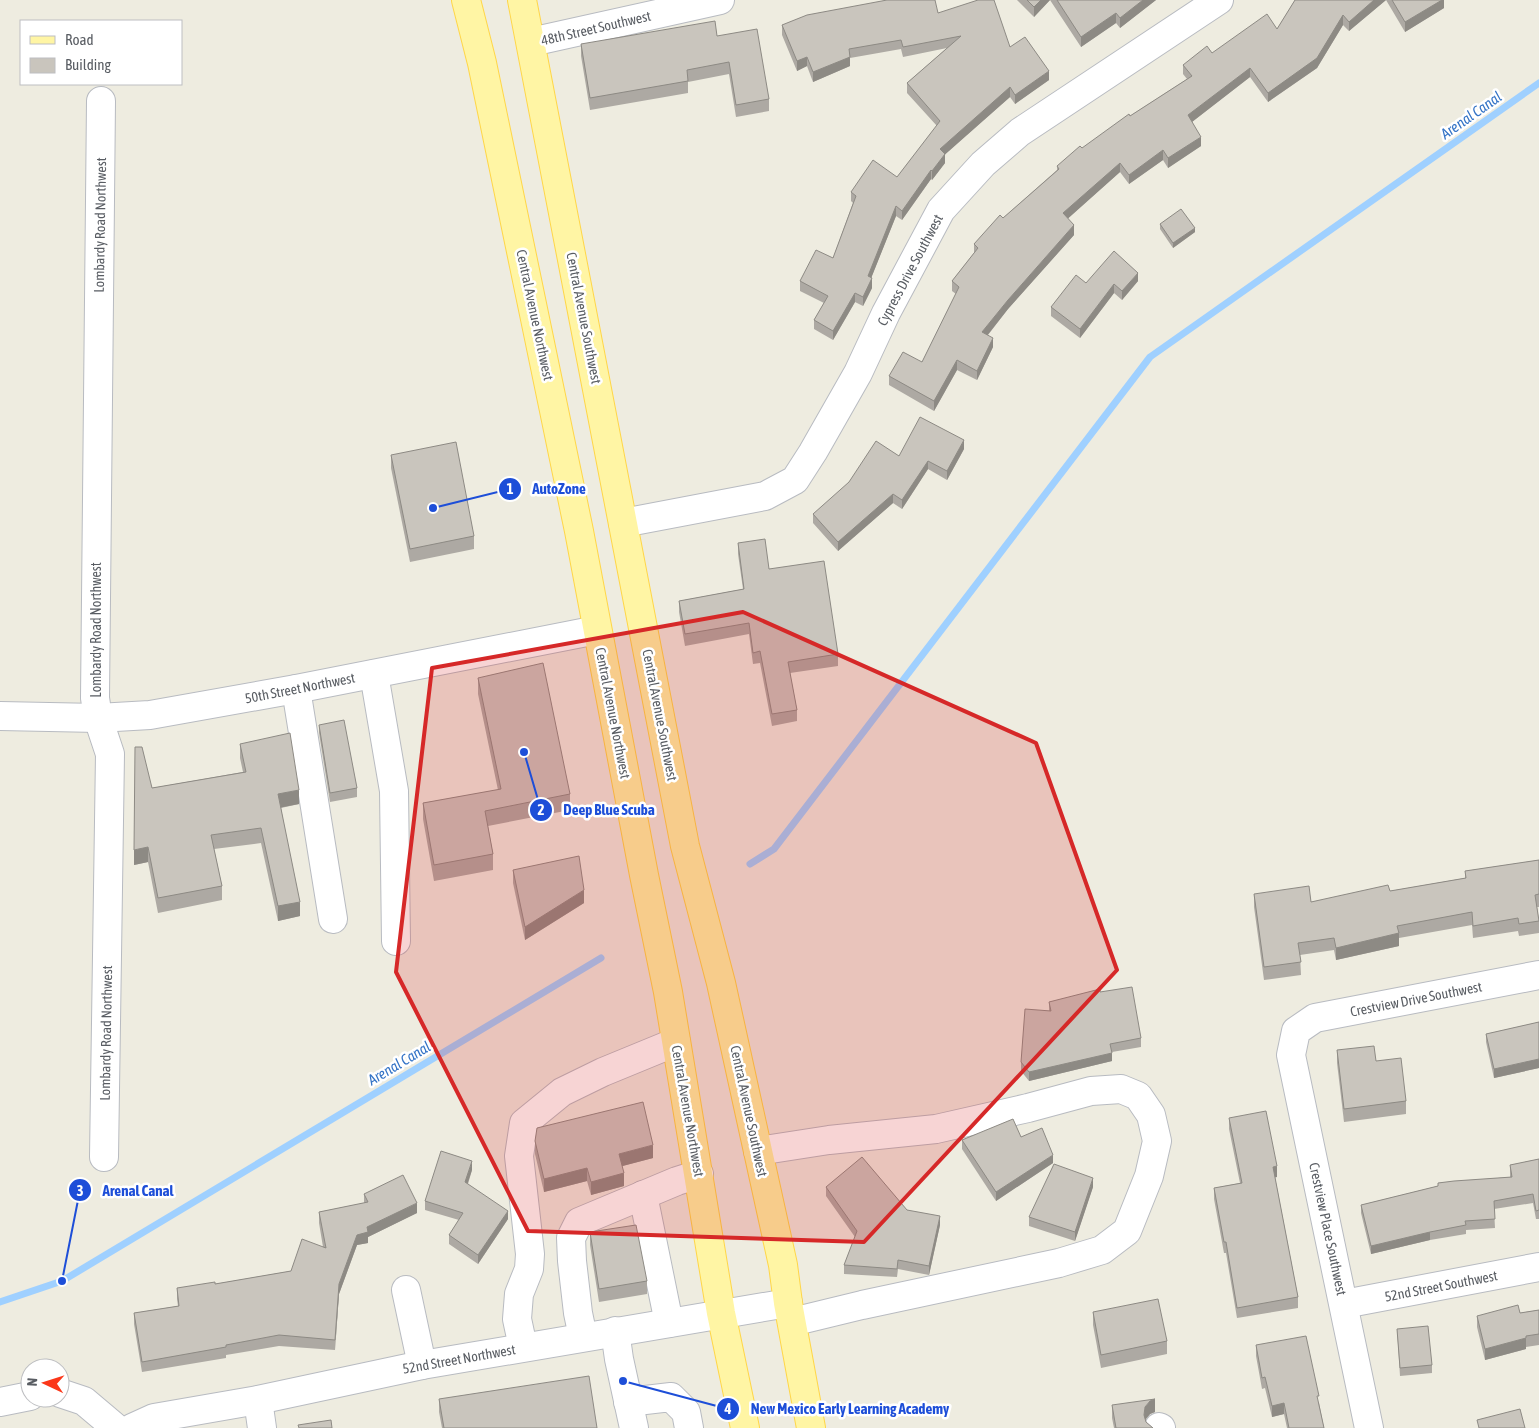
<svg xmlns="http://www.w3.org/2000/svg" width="1539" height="1428" font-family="'Asap Condensed',sans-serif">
  <rect width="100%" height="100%" fill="#eeece0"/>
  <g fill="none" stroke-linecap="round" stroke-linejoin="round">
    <g stroke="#9fd0ff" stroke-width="7">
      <path d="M 750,864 L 774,849 L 1150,357 L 1539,83"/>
      <path d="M 0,1302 L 62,1281 L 601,958"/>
    </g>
    <defs>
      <g id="minor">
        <path d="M 531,42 L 720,0"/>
        <path d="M 101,101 L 95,698 L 98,718 L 110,754 L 104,1157"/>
        <path d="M 623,523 L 765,496 L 795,480 L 813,452 L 858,373 L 886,313 L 941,210 L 983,164 L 1020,132 L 1219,0"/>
        <path d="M 374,674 L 394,791 L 396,941"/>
        <path d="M 296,689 L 333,919"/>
        <path d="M 0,716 L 98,718 L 150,715 L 296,689 L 597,630"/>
        <path d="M 758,1151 L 829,1140 L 936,1129 L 1028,1108 L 1091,1091 L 1121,1089 L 1138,1096 L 1151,1115 L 1157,1141 L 1149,1176 L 1127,1231 L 1102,1250 L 1059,1263 L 862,1305 L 792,1322"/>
        <path d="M 643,1195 L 669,1323"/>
        <path d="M 406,1290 L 422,1365"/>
        <path d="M 1344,1304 L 1539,1267"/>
        <path d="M 615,1331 L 619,1359 L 634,1428"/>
        <path d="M 583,1337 L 578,1313 L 572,1261 L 571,1238 L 579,1222 L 677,1181 L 699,1174"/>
        <path d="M 523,1347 L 517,1319 L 519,1294 L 529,1269 L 530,1254 L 519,1156 L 524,1123 L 562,1092 L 603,1072 L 676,1042"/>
        <path d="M 60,1393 L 84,1401 L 116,1428"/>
        <path d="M 258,1400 L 262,1428"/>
        <path d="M 0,1402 L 30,1396"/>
        <path d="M 628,1402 L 671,1397 L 686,1412 L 689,1428"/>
        <path d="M 1159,1427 L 1161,1428"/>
        <path d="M 132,1428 L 154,1418 L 258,1400 L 422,1365 L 788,1303"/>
        <path d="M 1369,1428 L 1291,1055 L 1296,1031 L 1315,1018 L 1539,975"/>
      </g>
      <g id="major">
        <path d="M 466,0 L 482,63 L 579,531 L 644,875 L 668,992 L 721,1313 L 745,1428"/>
        <path d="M 522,0 L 685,846 L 721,983 L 783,1265 L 788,1303 L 811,1428"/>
      </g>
    </defs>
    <use href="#minor" stroke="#b8bbc1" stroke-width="30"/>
    <use href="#major" stroke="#ffd648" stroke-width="30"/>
    <use href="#minor" stroke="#fff" stroke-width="28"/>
    <use href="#major" stroke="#fff5a4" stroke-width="28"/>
  </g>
  <g fill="#ada9a3">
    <path d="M 1017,0 L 1156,0 L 1120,28 L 1116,23 L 1081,47 L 1050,0 L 1034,17 Z"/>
    <path d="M 1295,0 L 1386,0 L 1349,31 L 1343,25 L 1317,68 L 1268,102 L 1250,77 L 1192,122 L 1201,146 L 1168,168 L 1163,160 L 1129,184 L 1120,172 L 1068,218 L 1074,235 L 1008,309 L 988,335 L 993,347 L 977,380 L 957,370 L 934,411 L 889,385 L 889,376 L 922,362 L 956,294 L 952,291 L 952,281 L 974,253 L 974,244 L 1057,170 L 1057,166 L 1130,116 L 1187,79 L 1183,74 L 1183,65 L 1277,29 Z"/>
    <path d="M 1386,0 L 1444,0 L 1444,8 L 1405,32 Z"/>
    <path d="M 938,13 L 1010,47 L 1049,80 L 1015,104 L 1010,97 L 945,154 L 945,163 L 932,180 L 931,179 L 902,220 L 896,216 L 871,278 L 872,288 L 863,306 L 855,302 L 833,340 L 814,329 L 814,320 L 824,303 L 800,291 L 800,281 L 833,258 L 853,203 L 851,201 L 851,192 L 897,177 L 937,126 L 907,93 L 907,83 L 947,48 L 903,57 L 901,49 L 850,58 L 850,66 L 813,82 L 807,66 L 797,71 L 782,35 L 782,25 Z"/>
    <path d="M 717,36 L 769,99 L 769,111 L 736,117 L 729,74 L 688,82 L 688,93 L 590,110 L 581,56 L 581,44 Z"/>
    <path d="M 1160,224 L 1195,232 L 1173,248 L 1160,229 Z"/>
    <path d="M 1138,281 L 1122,300 L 1114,293 L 1080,338 L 1051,316 L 1051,307 L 1086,283 Z"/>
    <path d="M 964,449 L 947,480 L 928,469 L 902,509 L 893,503 L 838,551 L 813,523 L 813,514 L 899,456 Z"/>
    <path d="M 391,455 L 474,536 L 474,549 L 410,562 L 391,468 Z"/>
    <path d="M 738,543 L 769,569 L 838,654 L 838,666 L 790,673 L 797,710 L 797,721 L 772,726 L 760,663 L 753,664 L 749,634 L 685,646 L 679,612 L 679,601 L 743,589 L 738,554 Z"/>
    <path d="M 478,678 L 570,794 L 570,810 L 488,826 L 493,854 L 493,870 L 434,881 L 423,819 L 423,803 L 498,790 L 478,694 Z"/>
    <path d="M 319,725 L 357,788 L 357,797 L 330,802 L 319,733 Z"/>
    <path d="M 240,744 L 299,804 L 281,808 L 300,916 L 278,921 L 261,843 L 214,849 L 222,886 L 222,900 L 158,913 L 148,862 L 134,865 L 152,788 L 243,772 L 240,758 Z"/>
    <path d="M 1539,860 L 1539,907 L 1537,907 L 1539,920 L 1539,933 L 1519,936 L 1518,931 L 1473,938 L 1472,925 L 1399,938 L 1399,946 L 1336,960 L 1334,950 L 1300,955 L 1301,975 L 1264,980 L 1254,907 L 1254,894 L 1311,902 L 1390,891 L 1465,878 L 1465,871 Z"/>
    <path d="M 513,870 L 584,903 L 525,940 L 513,883 Z"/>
    <path d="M 1100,992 L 1141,1038 L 1141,1047 L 1112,1052 L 1112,1061 L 1029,1081 L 1021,1071 L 1021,1062 L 1049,1011 L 1049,1002 Z"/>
    <path d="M 1539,1022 L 1539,1068 L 1494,1078 L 1486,1042 L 1486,1034 Z"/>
    <path d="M 1337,1050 L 1376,1061 L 1406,1101 L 1406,1114 L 1344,1122 L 1337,1063 Z"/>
    <path d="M 1229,1118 L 1277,1177 L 1275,1177 L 1298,1297 L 1298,1308 L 1237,1318 L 1226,1253 L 1224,1253 L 1214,1199 L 1214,1188 L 1240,1183 L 1229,1129 Z"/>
    <path d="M 1021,1137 L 1053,1163 L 996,1201 L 962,1149 L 962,1140 Z"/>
    <path d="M 535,1141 L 653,1158 L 622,1166 L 624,1186 L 591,1195 L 587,1181 L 544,1192 L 535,1154 Z"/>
    <path d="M 1539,1159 L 1539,1219 L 1536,1219 L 1533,1203 L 1494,1209 L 1495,1228 L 1466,1230 L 1466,1234 L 1430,1240 L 1371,1254 L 1361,1213 L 1361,1205 L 1438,1186 L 1438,1183 L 1510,1177 L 1510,1165 Z"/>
    <path d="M 472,1170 L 468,1184 L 508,1219 L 478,1264 L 449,1244 L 449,1235 L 459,1220 L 425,1210 L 425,1201 Z"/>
    <path d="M 826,1187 L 907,1210 L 940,1225 L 929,1275 L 898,1269 L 897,1277 L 844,1274 L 844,1265 L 855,1237 L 826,1196 Z"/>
    <path d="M 1093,1187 L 1075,1241 L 1029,1226 L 1029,1217 Z"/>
    <path d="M 364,1194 L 417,1213 L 368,1237 L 368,1243 L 357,1245 L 339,1294 L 335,1350 L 279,1346 L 226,1355 L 226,1358 L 142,1372 L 134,1324 L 134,1313 L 178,1306 L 177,1299 L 177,1288 L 215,1284 L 291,1271 L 323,1247 L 319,1223 L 319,1212 L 364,1203 Z"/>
    <path d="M 590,1232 L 647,1281 L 647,1294 L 599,1302 L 590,1245 Z"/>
    <path d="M 1539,1310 L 1539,1345 L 1526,1347 L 1526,1349 L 1485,1360 L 1477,1327 L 1477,1316 L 1520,1313 Z"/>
    <path d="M 1093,1312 L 1167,1341 L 1167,1354 L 1101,1368 L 1093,1325 Z"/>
    <path d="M 1397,1329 L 1432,1365 L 1432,1373 L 1400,1376 Z"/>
    <path d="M 1256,1345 L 1319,1403 L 1324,1428 L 1287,1428 L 1284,1414 L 1272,1417 L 1265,1388 L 1262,1389 L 1256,1356 Z"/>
    <path d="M 439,1399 L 597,1428 L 442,1428 L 439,1412 Z"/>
    <path d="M 1112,1405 L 1155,1412 L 1150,1414 L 1145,1420 L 1146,1422 L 1153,1428 L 1114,1428 L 1112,1418 Z"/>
  </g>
  <g fill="#8d8a84">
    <path d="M 1041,0 L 1050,0 L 1034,17 L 1034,7 Z"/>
    <path d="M 1143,0 L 1156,0 L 1120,28 L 1120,18 Z"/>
    <path d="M 1374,0 L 1386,0 L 1349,31 L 1349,22 Z"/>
    <path d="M 1442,0 L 1444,0 L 1444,8 L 1405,32 L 1405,22 Z"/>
    <path d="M 1116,13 L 1116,23 L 1081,47 L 1081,37 Z"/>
    <path d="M 1343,15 L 1343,25 L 1317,68 L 1268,102 L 1268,93 Z"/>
    <path d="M 807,57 L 807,66 L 797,71 L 797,61 Z"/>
    <path d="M 850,57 L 850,66 L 813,82 L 813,72 Z"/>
    <path d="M 1250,68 L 1250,77 L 1188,125 L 1188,115 Z"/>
    <path d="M 1049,71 L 1049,80 L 1015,104 L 1015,95 Z"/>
    <path d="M 1010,87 L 1010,97 L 940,159 L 940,149 Z"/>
    <path d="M 1201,137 L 1201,146 L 1168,168 L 1168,158 Z"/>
    <path d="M 1163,150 L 1163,160 L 1129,184 L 1129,175 Z"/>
    <path d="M 945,154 L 945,163 L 932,180 L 932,171 Z"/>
    <path d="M 1120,163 L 1120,172 L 1063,223 L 1063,213 Z"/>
    <path d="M 931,170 L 931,179 L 902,220 L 902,211 Z"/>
    <path d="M 896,206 L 896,216 L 868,286 L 868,276 Z"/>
    <path d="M 1074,225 L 1074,235 L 1008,309 L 982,342 L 982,332 L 1008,300 Z"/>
    <path d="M 1195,228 L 1195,232 L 1173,248 L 1173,243 Z"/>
    <path d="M 1138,273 L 1138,281 L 1122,300 L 1122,291 Z"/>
    <path d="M 872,278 L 872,288 L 863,306 L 863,297 Z"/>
    <path d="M 1114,284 L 1114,293 L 1080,338 L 1080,329 Z"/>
    <path d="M 855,293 L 855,302 L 833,340 L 833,331 Z"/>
    <path d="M 993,338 L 993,347 L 977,380 L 977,371 Z"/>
    <path d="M 957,360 L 957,370 L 934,411 L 934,401 Z"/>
    <path d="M 964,440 L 964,449 L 947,480 L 947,471 Z"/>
    <path d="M 928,461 L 928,469 L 902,509 L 902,500 Z"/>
    <path d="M 893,494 L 893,503 L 838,551 L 838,542 Z"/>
    <path d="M 299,790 L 299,804 L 278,808 L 278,794 Z"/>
    <path d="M 148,847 L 148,862 L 134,865 L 134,850 Z"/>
    <path d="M 584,890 L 584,903 L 525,940 L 525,927 Z"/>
    <path d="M 300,902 L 300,916 L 278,921 L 278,906 Z"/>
    <path d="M 1399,933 L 1399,946 L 1336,960 L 1336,948 Z"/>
    <path d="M 1112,1053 L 1112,1061 L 1029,1081 L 1029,1072 Z"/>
    <path d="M 1539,1059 L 1539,1068 L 1494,1078 L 1494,1069 Z"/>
    <path d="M 653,1145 L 653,1158 L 619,1167 L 619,1154 Z"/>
    <path d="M 1053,1155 L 1053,1163 L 996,1201 L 996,1192 Z"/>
    <path d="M 472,1161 L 472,1170 L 465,1191 L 465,1182 Z"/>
    <path d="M 1277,1166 L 1277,1177 L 1273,1178 L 1273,1167 Z"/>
    <path d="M 587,1168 L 587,1181 L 544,1192 L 544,1179 Z"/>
    <path d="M 624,1173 L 624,1186 L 591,1195 L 591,1182 Z"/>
    <path d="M 1093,1178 L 1093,1187 L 1075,1241 L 1075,1232 Z"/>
    <path d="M 417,1203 L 417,1213 L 368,1237 L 368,1243 L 357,1245 L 339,1294 L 335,1350 L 339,1284 L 357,1235 L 367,1227 Z"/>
    <path d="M 508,1211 L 508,1219 L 478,1264 L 478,1255 Z"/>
    <path d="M 940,1216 L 940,1225 L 929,1275 L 929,1266 Z"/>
    <path d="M 1430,1232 L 1430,1240 L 1371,1254 L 1371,1246 Z"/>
    <path d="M 1526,1338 L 1526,1349 L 1485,1360 L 1485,1349 Z"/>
    <path d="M 1155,1399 L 1155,1412 L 1150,1414 L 1145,1420 L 1144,1415 L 1145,1407 L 1150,1401 Z"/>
    <path d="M 1284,1403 L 1284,1414 L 1272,1417 L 1272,1406 Z"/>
  </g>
  <g fill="#c9c5bd" stroke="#8d8a84">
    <path d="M 887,0 L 935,0 L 938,13 L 978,0 L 994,0 L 1010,47 L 1025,37 L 1049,71 L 1015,95 L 1010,87 L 940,149 L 945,154 L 932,171 L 931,170 L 902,211 L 896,206 L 868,276 L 872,278 L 863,297 L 855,293 L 833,331 L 814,320 L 828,296 L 800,281 L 816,250 L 833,258 L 856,196 L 851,192 L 873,160 L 897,177 L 940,121 L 907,83 L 961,36 L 903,47 L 901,40 L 849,49 L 850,57 L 813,72 L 807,57 L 797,61 L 782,25 L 807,15 Z"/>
    <path d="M 1027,0 L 1041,0 L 1034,7 Z"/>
    <path d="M 1057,0 L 1143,0 L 1120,18 L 1116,13 L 1081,37 Z"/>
    <path d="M 1295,0 L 1374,0 L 1349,22 L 1343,15 L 1317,58 L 1268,93 L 1250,68 L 1188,115 L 1201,137 L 1168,158 L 1163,150 L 1129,175 L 1120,163 L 1063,213 L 1074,225 L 1008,300 L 982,332 L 993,338 L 977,371 L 957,360 L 934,401 L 889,376 L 903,352 L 922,362 L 959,287 L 952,281 L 978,248 L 974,244 L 1000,215 L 1003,218 L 1059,169 L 1057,166 L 1080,146 L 1082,148 L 1129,114 L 1130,116 L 1192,76 L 1183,65 L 1207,46 L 1212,53 L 1267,14 L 1277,29 Z"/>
    <path d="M 1392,0 L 1442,0 L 1405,22 Z"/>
    <path d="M 715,21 L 717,36 L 757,29 L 769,99 L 736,105 L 729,62 L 687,70 L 688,81 L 590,98 L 581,44 Z"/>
    <path d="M 1181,209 L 1195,228 L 1173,243 L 1160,224 Z"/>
    <path d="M 1114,251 L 1138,273 L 1122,291 L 1114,284 L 1080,329 L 1051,307 L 1076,275 L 1086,283 Z"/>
    <path d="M 920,417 L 964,440 L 947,471 L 928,461 L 902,500 L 893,494 L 838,542 L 813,514 L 849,482 L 876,441 L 899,456 Z"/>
    <path d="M 456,442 L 474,536 L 410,549 L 391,455 Z"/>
    <path d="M 765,539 L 769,569 L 824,561 L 838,654 L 788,662 L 797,710 L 772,714 L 760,651 L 753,653 L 749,623 L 685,634 L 679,601 L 744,589 L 738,543 Z"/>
    <path d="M 543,663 L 570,794 L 485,811 L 493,854 L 434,865 L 423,803 L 501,789 L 478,678 Z"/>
    <path d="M 344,720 L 357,788 L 330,793 L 319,725 Z"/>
    <path d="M 290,733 L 299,790 L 278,794 L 300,902 L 278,906 L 261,828 L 211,835 L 222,886 L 158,898 L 148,847 L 134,850 L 135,747 L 142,747 L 152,788 L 246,772 L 240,744 Z"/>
    <path d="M 579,856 L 584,890 L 525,927 L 513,870 Z"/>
    <path d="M 1539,860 L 1539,894 L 1535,895 L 1539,921 L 1519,924 L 1518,918 L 1473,926 L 1472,912 L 1397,926 L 1399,933 L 1336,948 L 1334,938 L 1298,943 L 1301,962 L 1264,967 L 1254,894 L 1309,886 L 1311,902 L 1388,885 L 1390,891 L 1466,878 L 1465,871 Z"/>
    <path d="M 1132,987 L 1141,1038 L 1110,1044 L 1112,1053 L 1029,1072 L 1021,1062 L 1025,1009 L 1051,1011 L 1049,1002 L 1100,989 L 1100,992 Z"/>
    <path d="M 1539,1022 L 1539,1059 L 1494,1069 L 1486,1034 Z"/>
    <path d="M 1374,1046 L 1376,1061 L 1401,1058 L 1406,1101 L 1344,1109 L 1337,1050 Z"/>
    <path d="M 643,1102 L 653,1145 L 619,1154 L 624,1173 L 591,1182 L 587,1168 L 544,1179 L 535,1141 L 537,1128 Z"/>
    <path d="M 1266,1111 L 1277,1166 L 1273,1167 L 1298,1297 L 1237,1308 L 1226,1242 L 1224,1242 L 1214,1188 L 1242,1183 L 1229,1118 Z"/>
    <path d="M 1013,1119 L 1021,1137 L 1042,1128 L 1053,1155 L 996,1192 L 962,1140 Z"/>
    <path d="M 441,1151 L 472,1161 L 465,1182 L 508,1211 L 478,1255 L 449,1235 L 463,1213 L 425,1201 Z"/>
    <path d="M 862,1157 L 907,1210 L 940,1216 L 929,1266 L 898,1260 L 897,1269 L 844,1265 L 857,1231 L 826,1187 Z"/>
    <path d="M 1539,1159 L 1539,1210 L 1536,1211 L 1533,1194 L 1494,1201 L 1495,1219 L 1465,1221 L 1466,1225 L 1430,1232 L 1371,1246 L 1361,1205 L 1438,1186 L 1438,1183 L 1454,1181 L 1512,1177 L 1510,1165 Z"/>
    <path d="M 1054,1164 L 1093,1178 L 1075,1232 L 1029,1217 Z"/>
    <path d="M 403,1175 L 417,1203 L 367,1227 L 368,1232 L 357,1235 L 339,1284 L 335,1340 L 279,1335 L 226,1345 L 226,1347 L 142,1362 L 134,1313 L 179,1306 L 177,1288 L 215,1282 L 215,1284 L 291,1271 L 302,1239 L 326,1248 L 319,1212 L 368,1202 L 364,1194 Z"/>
    <path d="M 636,1225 L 647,1281 L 599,1289 L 590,1232 Z"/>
    <path d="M 1158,1299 L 1167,1341 L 1101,1355 L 1093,1312 Z"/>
    <path d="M 1518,1305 L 1520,1313 L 1539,1310 L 1539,1334 L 1526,1336 L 1526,1338 L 1485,1349 L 1477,1316 Z"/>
    <path d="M 1428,1326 L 1432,1365 L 1400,1368 L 1397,1329 Z"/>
    <path d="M 1306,1336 L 1319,1396 L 1317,1396 L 1324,1428 L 1289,1428 L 1284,1403 L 1272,1406 L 1265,1377 L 1262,1378 L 1256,1345 Z"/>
    <path d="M 589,1376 L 597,1428 L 444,1428 L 439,1399 Z"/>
    <path d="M 1155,1399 L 1150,1401 L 1145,1407 L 1144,1415 L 1146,1422 L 1153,1428 L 1116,1428 L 1112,1405 Z"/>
    <path d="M 1520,1409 L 1525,1428 L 1479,1428 L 1477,1420 Z"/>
    <path d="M 331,1420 L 332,1428 L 299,1428 L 298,1425 Z"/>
  </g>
  <path fill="#d62828" fill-opacity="0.2" stroke="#d62828" stroke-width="4" stroke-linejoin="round" d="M 743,612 L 1036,743 L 1117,970 L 864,1242 L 528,1231 L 396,972 L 432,668 Z"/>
  <g text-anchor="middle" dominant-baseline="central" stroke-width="5" stroke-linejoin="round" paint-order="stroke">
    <g font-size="14" fill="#595d63" stroke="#fff">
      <text transform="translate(596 28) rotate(-13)">48th Street Southwest</text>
      <text transform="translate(100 225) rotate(-89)">Lombardy Road Northwest</text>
      <text transform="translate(910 270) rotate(-62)">Cypress Drive Southwest</text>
      <text transform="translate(535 315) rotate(78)">Central Avenue Northwest</text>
      <text transform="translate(584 318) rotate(79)">Central Avenue Southwest</text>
      <text transform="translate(96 630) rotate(-90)">Lombardy Road Northwest</text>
      <text transform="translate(300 688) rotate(-11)">50th Street Northwest</text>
      <text transform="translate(613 713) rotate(79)">Central Avenue Northwest</text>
      <text transform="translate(660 715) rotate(79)">Central Avenue Southwest</text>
      <text transform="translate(1416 999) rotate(-11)">Crestview Drive Southwest</text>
      <text transform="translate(106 1033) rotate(-89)">Lombardy Road Northwest</text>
      <text transform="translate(688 1111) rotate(80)">Central Avenue Northwest</text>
      <text transform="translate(749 1111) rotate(78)">Central Avenue Southwest</text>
      <text transform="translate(1328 1229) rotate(78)">Crestview Place Southwest</text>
      <text transform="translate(1441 1286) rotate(-11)">52nd Street Southwest</text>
      <text transform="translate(459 1359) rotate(-10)">52nd Street Northwest</text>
    </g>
    <g font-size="15" font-style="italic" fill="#3373c6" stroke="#fff">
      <text transform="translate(1471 115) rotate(-35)">Arenal Canal</text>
      <text transform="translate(399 1063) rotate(-31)">Arenal Canal</text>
    </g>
  </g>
  <path fill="none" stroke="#1d4ed8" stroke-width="2" d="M433 508L510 489M524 752L541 810M62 1281L80 1190M623 1381L728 1409"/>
  <g fill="#1d4ed8" stroke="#fff" stroke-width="2">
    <circle cx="433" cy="508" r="5"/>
    <circle cx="524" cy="752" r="5"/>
    <circle cx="62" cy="1281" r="5"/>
    <circle cx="623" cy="1381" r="5"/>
    <circle cx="510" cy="489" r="12"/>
    <circle cx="541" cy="810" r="12"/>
    <circle cx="80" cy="1190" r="12"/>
    <circle cx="728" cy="1409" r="12"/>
  </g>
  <g font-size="15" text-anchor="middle" font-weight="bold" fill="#fff">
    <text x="510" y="494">1</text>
    <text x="541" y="815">2</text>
    <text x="80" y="1196">3</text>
    <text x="728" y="1414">4</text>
  </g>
  <g font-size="15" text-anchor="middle" font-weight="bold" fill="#1d4ed8" stroke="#fff" stroke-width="5" stroke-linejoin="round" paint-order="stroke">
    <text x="559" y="494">AutoZone</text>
    <text x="609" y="815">Deep Blue Scuba</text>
    <text x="138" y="1196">Arenal Canal</text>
    <text x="850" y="1414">New Mexico Early Learning Academy</text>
  </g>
  <rect x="20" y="20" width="162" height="65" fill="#ffffff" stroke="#bdbec1"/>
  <rect x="30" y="36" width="25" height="8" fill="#fff5a4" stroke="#bdbec1"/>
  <text x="65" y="45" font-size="15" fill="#595d63">Road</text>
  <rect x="30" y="58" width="25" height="15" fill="#c9c5bd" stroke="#bdbec1"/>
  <text x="65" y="70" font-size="15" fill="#595d63">Building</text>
  <g transform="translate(45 1383) rotate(274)"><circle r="24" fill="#ffffff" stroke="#bdbec1"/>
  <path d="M0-4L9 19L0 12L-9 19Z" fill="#fb3719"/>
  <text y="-8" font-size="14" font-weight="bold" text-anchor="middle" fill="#595d63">N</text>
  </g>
</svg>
